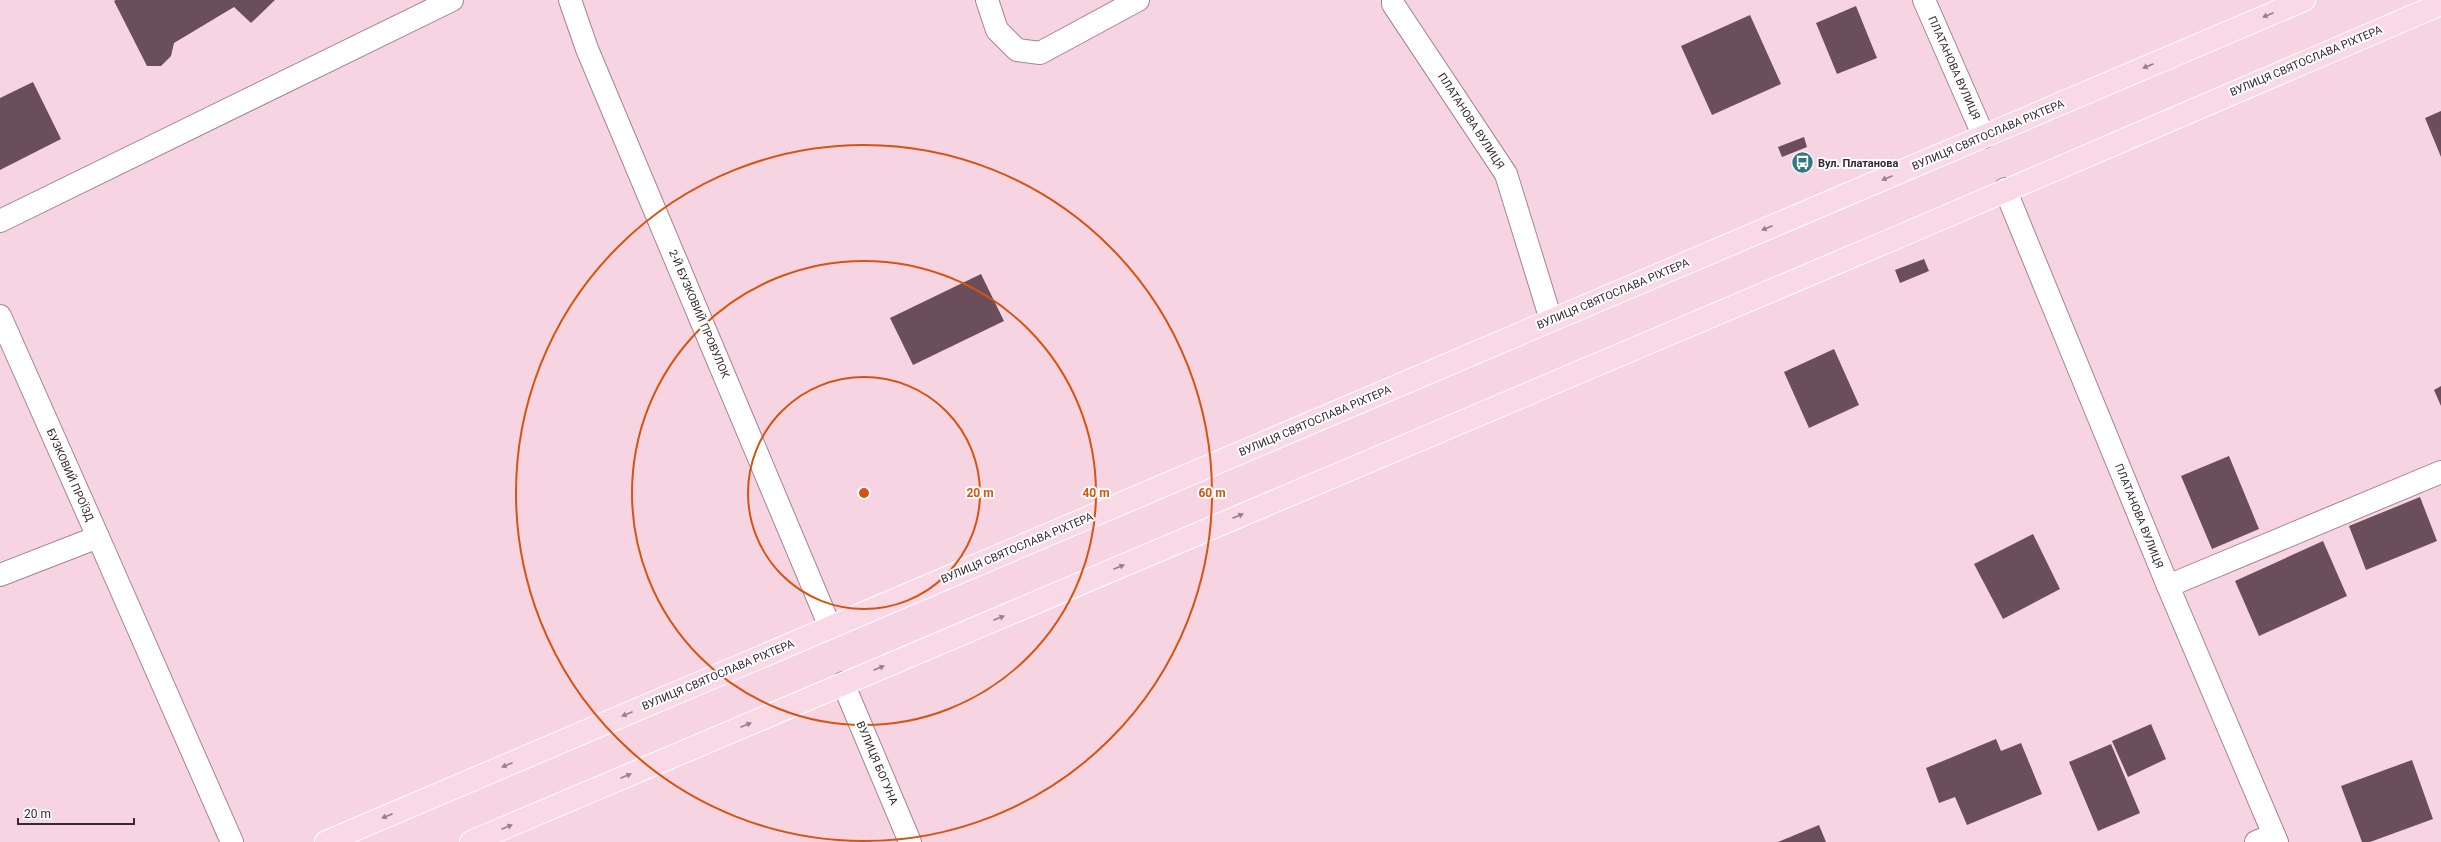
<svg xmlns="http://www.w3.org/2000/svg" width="2441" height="842" font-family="Roboto,sans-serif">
  <rect width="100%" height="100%" fill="#f7d4e2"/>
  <g fill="#6a4e59">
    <path d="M 116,0 L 275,0 L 251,23 L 234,7 L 174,43 L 171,56 L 161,66 L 147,66 L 114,1 Z"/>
    <path d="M 1856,6 L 1877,58 L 1837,74 L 1816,23 Z"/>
    <path d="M 1750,15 L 1781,84 L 1712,115 L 1681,46 Z"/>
    <path d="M 33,82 L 61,139 L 0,170 L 0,98 Z"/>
    <path d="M 2441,111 L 2441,157 L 2425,118 Z"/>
    <path d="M 1804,137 L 1807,147 L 1782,157 L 1778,147 Z"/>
    <path d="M 1924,259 L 1929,271 L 1900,283 L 1895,270 Z"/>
    <path d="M 981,274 L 1004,321 L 913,365 L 890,318 Z"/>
    <path d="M 1834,349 L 1859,405 L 1809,428 L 1784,372 Z"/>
    <path d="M 2441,386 L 2441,406 L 2434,390 Z"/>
    <path d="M 2229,456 L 2259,529 L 2212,549 L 2181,476 Z"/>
    <path d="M 2420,497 L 2437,541 L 2366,570 L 2349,526 Z"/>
    <path d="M 2033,534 L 2060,589 L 2003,619 L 1974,564 Z"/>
    <path d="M 2323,541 L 2347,596 L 2259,636 L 2235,581 Z"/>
    <path d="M 2151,724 L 2166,759 L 2128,777 L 2112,741 Z"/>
    <path d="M 1996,739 L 2001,751 L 2021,743 L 2042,794 L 1967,825 L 1955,797 L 1939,803 L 1926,768 Z"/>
    <path d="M 2111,744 L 2140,813 L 2098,831 L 2069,762 Z"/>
    <path d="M 2412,760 L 2433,819 L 2370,842 L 2362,842 L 2341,786 Z"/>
    <path d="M 1819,825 L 1826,842 L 1778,842 Z"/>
  </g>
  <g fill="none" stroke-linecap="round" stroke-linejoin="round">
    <defs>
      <g id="minor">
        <path d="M 570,0 L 587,49 L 830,627"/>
        <path d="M 987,0 L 997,30 L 1017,50 L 1040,53 L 1138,0"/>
        <path d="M 1393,0 L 1393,4 L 1506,174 L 1551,320"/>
        <path d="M 1924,0 L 1984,137"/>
        <path d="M 2005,189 L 2168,586 L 2277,842"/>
        <path d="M 0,221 L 452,0"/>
        <path d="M 0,316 L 98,537 L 0,575"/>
        <path d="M 98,537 L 232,842"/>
        <path d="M 2168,586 L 2441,472"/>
        <path d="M 843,683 L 910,842"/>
        <path d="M 2256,842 L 2274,835"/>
      </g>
      <g id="major">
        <path d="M 326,842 L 2304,0"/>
        <path d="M 471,842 L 1905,234 L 2441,4"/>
      </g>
    </defs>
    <use href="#minor" stroke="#a48491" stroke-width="24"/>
    <use href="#major" stroke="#fff" stroke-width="24"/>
    <use href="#minor" stroke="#fff" stroke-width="22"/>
    <use href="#major" stroke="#f8d9e5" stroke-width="22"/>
  </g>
  <defs><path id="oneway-solid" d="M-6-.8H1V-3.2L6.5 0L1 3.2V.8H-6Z"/></defs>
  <g fill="#96808a">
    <use href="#oneway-solid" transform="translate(2268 15) rotate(157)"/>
    <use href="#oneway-solid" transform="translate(2148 66) rotate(157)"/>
    <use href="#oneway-solid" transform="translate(1887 178) rotate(157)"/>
    <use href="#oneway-solid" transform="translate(1767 228) rotate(157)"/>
    <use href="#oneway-solid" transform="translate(1238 516) rotate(-23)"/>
    <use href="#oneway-solid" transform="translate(1119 567) rotate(-23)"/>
    <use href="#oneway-solid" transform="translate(999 618) rotate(-23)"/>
    <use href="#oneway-solid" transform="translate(879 668) rotate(-23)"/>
    <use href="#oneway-solid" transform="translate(627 714) rotate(157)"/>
    <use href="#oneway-solid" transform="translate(746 725) rotate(-23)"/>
    <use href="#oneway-solid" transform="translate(507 765) rotate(157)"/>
    <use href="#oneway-solid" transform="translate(626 776) rotate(-23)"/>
    <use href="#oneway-solid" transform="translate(387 816) rotate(157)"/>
    <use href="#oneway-solid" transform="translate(507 827) rotate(-23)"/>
  </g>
  <g fill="none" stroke="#d6540f" stroke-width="2">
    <circle cx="864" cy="493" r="116"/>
    <circle cx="864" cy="493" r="232"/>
    <circle cx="864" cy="493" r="348"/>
  </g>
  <defs>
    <symbol id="bus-disc" viewBox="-11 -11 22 22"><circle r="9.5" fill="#30797f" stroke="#fff"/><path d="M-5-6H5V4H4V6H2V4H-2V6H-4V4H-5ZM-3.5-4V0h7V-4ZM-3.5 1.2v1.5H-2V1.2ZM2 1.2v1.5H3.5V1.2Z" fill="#fff"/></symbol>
  </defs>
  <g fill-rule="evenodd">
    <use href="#bus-disc" x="1790" y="150" width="25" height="25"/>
  </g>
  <g text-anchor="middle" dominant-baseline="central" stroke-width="4" stroke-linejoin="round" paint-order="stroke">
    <g font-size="11" fill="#35282e" stroke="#fff">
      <text transform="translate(2306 61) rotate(-23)">ВУЛИЦЯ СВЯТОСЛАВА РІХТЕРА</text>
      <text transform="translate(1954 68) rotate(66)">ПЛАТАНОВА ВУЛИЦЯ</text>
      <text transform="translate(1471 121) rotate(57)">ПЛАТАНОВА ВУЛИЦЯ</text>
      <text transform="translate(1988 135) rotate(-23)">ВУЛИЦЯ СВЯТОСЛАВА РІХТЕРА</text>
      <text transform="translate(1613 294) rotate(-23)">ВУЛИЦЯ СВЯТОСЛАВА РІХТЕРА</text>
      <text transform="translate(699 314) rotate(67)">2-Й БУЗКОВИЙ ПРОВУЛОК</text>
      <text transform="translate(1315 421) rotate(-23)">ВУЛИЦЯ СВЯТОСЛАВА РІХТЕРА</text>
      <text transform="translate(70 475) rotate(66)">БУЗКОВИЙ ПРОЇЗД</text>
      <text transform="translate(2139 516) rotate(68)">ПЛАТАНОВА ВУЛИЦЯ</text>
      <text transform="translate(1017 548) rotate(-23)">ВУЛИЦЯ СВЯТОСЛАВА РІХТЕРА</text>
      <text transform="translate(718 675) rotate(-23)">ВУЛИЦЯ СВЯТОСЛАВА РІХТЕРА</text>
      <text transform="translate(877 763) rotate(67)">ВУЛИЦЯ БОГУНА</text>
    </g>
    <g font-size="11" font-weight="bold" fill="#35282e" stroke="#fff" text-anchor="start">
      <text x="1818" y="163">Вул. Платанова</text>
    </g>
  </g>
  <circle cx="864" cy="493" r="6" fill="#d6540f" stroke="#fff" stroke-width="2"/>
  <g font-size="12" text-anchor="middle" font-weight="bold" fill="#d6540f" stroke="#fff" stroke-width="4" stroke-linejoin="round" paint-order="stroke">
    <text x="980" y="497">20 m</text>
    <text x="1096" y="497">40 m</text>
    <text x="1212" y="497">60 m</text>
  </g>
  <path d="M18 818v6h116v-6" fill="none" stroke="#35282e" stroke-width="2"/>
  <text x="24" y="818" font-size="12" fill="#35282e" stroke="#ffffff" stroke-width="3" paint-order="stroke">20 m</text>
</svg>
